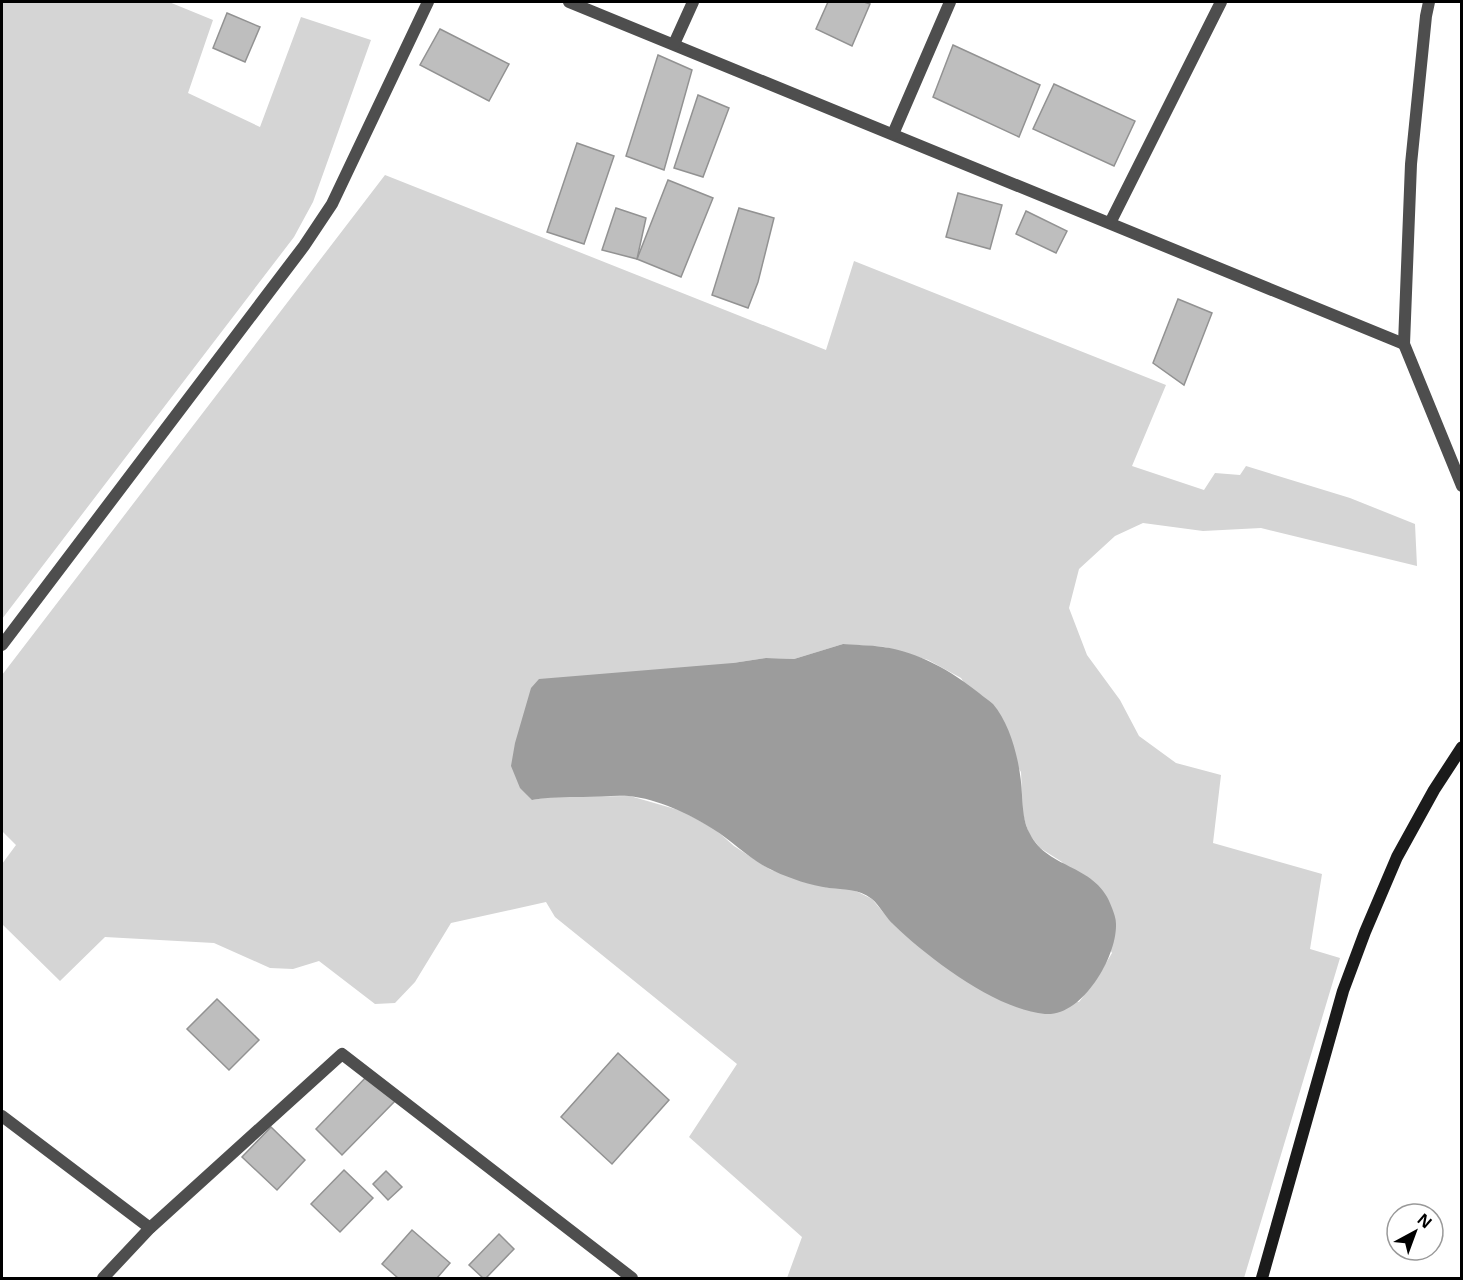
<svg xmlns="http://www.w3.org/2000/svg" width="1463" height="1280" font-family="'Noto Sans',sans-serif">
  <rect width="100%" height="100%" fill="#fff"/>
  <g fill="#d5d5d5" fill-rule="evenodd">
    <path d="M 2,2 L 169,2 L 213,20 L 188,93 L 260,127 L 301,17 L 371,40 L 313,202 L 294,237 L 2,619 Z"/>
    <path d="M 385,175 L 826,350 L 854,261 L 1166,385 L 1132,466 L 1204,490 L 1215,473 L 1240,475 L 1246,466 L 1350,498 L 1415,524 L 1417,566 L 1261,528 L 1203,531 L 1143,523 L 1115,536 L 1079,569 L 1069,608 L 1087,655 L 1120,700 L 1139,736 L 1176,763 L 1221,775 L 1213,843 L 1322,874 L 1310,949 L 1340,958 L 1244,1278 L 787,1278 L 802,1237 L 689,1137 L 737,1064 L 555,917 L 546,902 L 451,923 L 415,982 L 395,1003 L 375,1004 L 319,961 L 293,969 L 270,968 L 214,943 L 105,937 L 60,981 L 2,924 L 2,864 L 16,845 L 2,831 L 2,675 ZM 843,644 L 885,647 L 928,660 L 961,678 L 1021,772 L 1023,815 L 1029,834 L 1040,848 L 1062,862 L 1112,953 L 1097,978 L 1079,1002 L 893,924 L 872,899 L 852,889 L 829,888 L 771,870 L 734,846 L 716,830 L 682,811 L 630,796 L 550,797 L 532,800 L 733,663 L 766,658 L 794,659 Z"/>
  </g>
  <path fill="#9c9c9c" d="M 843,644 C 856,645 869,645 883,647 C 919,652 951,671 979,693 C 983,697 989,700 993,704 C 1012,726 1021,767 1022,795 C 1023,808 1023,822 1030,834 C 1048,870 1098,864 1112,908 C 1114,913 1116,919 1116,924 C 1117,957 1082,1017 1045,1014 C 997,1010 928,958 894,925 C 886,918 880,906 872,899 C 858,888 844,890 829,888 C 810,885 791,879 774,871 C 751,861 734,842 713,829 C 690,814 657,799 629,796 C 614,795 598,797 583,797 C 565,797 549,797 532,800 L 520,788 L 511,766 L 515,743 L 531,688 L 539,679 L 733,663 L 766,658 L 794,659 Z"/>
  <g fill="#bebebe" stroke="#929292" stroke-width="1.5">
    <path d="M 828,2 L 864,2 L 870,4 L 852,46 L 816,29 Z"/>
    <path d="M 227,13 L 260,27 L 245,62 L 213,48 Z"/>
    <path d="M 440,29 L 509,64 L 489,101 L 420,65 Z"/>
    <path d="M 953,45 L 1040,85 L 1019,137 L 933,97 Z"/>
    <path d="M 658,55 L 692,70 L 664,170 L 626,156 Z"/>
    <path d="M 1054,84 L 1135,121 L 1114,166 L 1033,129 Z"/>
    <path d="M 698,95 L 729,108 L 703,177 L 674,168 Z"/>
    <path d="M 577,143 L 614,156 L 584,244 L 547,232 Z"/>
    <path d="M 668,180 L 713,198 L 681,277 L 637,259 Z"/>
    <path d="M 958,193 L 1002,205 L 990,249 L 946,237 Z"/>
    <path d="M 616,208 L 646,218 L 637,259 L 602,250 Z"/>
    <path d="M 739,208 L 774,218 L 758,282 L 748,308 L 712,295 Z"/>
    <path d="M 1026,211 L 1067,231 L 1056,253 L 1016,234 Z"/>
    <path d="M 1178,299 L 1212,313 L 1184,385 L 1153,363 Z"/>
    <path d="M 217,999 L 259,1040 L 229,1070 L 187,1029 Z"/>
    <path d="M 618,1053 L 669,1100 L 612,1164 L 561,1117 Z"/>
    <path d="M 369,1074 L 396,1100 L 342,1155 L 316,1129 Z"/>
    <path d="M 271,1127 L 305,1160 L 277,1190 L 242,1157 Z"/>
    <path d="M 344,1170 L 373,1198 L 340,1232 L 311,1204 Z"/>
    <path d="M 386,1171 L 402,1187 L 388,1200 L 373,1184 Z"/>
    <path d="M 412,1230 L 450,1263 L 437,1278 L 398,1278 L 382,1264 Z"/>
    <path d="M 499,1234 L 514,1249 L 486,1278 L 483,1278 L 469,1265 Z"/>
  </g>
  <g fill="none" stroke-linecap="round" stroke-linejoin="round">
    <g stroke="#4e4e4e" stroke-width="12">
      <path d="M 569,2 L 1404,344"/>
      <path d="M 1429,2 L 1426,16 L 1411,164 L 1404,344 L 1462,486"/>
      <path d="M 674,44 L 693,2"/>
      <path d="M 893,134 L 950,2"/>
      <path d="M 1110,223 L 1221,2"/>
      <path d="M 2,645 L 304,246 L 332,204 L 428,2"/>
      <path d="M 2,1116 L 150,1228"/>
      <path d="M 103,1278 L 150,1228 L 342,1054 L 632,1278"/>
    </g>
    <path stroke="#1b1b1b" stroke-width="12" d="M 1262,1278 L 1343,991 L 1365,932 L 1397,857 L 1434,790 L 1462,747"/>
  </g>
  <rect width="1463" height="1280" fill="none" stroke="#000000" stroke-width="6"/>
  <g transform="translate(1415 1232) rotate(41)"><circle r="28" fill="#ffffff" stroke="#999999" stroke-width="1.5"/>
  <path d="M0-4.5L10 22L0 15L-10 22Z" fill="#000000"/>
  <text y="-9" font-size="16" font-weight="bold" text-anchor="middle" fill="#000000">N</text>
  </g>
</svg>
